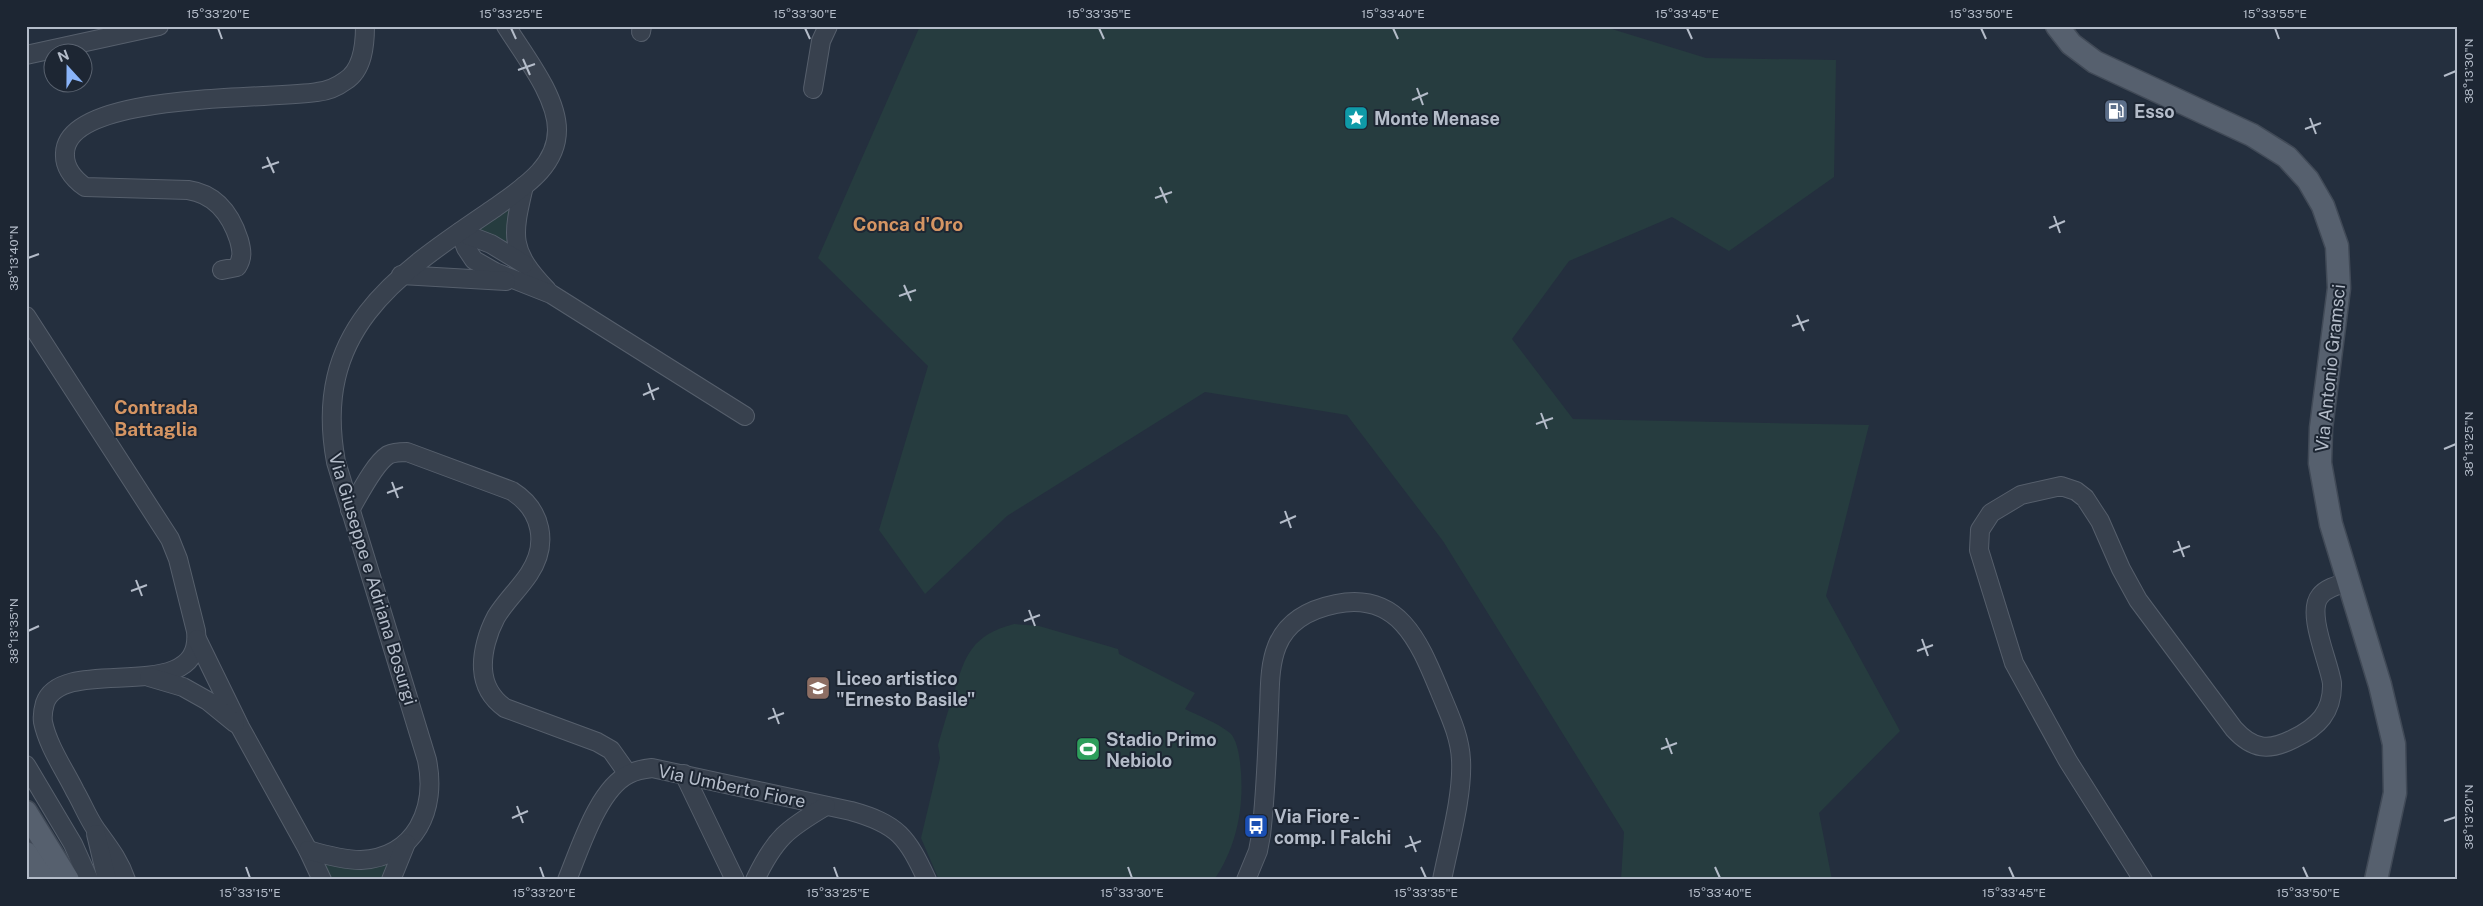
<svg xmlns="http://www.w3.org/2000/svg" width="2483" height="906" font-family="'Public Sans',sans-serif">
  <rect width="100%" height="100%" fill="#242f3e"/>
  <g fill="#263c3f">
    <path d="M 920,26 L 1602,26 L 1706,58 L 1836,60 L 1834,177 L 1729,251 L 1672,217 L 1569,261 L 1512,339 L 1573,419 L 1869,425 L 1826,596 L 1900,731 L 1819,813 L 1832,880 L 1621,880 L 1624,832 L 1443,541 L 1347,415 L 1205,392 L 1007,516 L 925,594 L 879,530 L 928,366 L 818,258 Z"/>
    <path d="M 511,208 L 513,247 L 477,231 Z"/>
    <path d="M 1014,624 L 1039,626 L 1118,649 L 1119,654 L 1195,693 L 1185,709 C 1199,716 1218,723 1230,733 C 1236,738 1239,753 1240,762 C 1245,803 1238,845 1214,880 L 939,880 L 921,838 L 940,758 L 938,745 C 943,728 948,710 954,693 C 965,655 972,635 1014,624 Z"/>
    <path d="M 326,862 L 385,863 L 390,863 L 382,880 L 330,880 L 323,864 Z"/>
  </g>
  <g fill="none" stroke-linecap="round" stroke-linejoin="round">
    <defs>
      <g id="minor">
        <path d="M 641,32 L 642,26"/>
        <path d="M 26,55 L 159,26"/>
        <path d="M 813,89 L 821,41 L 828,26"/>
        <path d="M 524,186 C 512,237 509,250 547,290"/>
        <path d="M 460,232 L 466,248 L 474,260 L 495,272 L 551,294 L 745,416"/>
        <path d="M 460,232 L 491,244 L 524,264"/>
        <path d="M 222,270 L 237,267 C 243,258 242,251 239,240 C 231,215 216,194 188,190 L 85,187 C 74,179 64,168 65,153 C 67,91 272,100 317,92 C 327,91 337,87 345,81 C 363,70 365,45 365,26"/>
        <path d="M 401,275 L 506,281"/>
        <path d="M 26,316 L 170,539 L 178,559 L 196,631 C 204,709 63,652 45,703 C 43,710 42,715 43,722 C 48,746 64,769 75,791 C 82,803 87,816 95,828 C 107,845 119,859 126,880"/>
        <path d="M 350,510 C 359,495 374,464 388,455 C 394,452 401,452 407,452 L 512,491 C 542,510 549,544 529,574 C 519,589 505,602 496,617 C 488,632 482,652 483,669 C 484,686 491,698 505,708 L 597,742 L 611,750 L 628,774"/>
        <path d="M 197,639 L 240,727 L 308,850 L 322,880"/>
        <path d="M 149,677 L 183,687 L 208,701 L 235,723"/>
        <path d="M 26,765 L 73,844 L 89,880"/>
        <path d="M 684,774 L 735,880"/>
        <path d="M 96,834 L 107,880"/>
        <path d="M 308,850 C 325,855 343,860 361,860 C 416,857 437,809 427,760 L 336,462 C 311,328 399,273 496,207 C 522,188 557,167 557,130 C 557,96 524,55 506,26"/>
        <path d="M 391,880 L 406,843"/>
        <path d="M 567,880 C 580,849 598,789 629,774 C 636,770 644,769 652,768 L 851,811 C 898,824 907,837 927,880"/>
        <path d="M 755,880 C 775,838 787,829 826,806"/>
        <path d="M 1246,880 L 1258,851 L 1261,835 C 1266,793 1267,751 1269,710 C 1270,689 1269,666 1277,646 C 1287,621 1311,609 1336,604 C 1400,591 1420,644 1440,692 C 1449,714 1460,736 1461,760 C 1463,796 1449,844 1442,880"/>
        <path d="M 2143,880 L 2068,761 L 2014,663 L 1979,550 L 1980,530 L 1991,513 L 2021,495 L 2061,486 L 2076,491 L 2085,498 L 2100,521 L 2121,569 L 2138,600 L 2234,729 C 2253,750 2269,751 2293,739 C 2318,727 2333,712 2332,683 C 2329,662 2306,613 2320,596 C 2326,588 2338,585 2348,582"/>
      </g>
      <g id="major">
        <path d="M 2057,26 L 2071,44 L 2095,62 L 2252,135 L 2287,157 L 2308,180 L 2323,206 L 2337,246 L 2339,288 L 2321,428 L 2320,463 L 2331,524 L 2380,685 L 2394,744 L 2395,793 L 2376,880"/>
        <path d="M 26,812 L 68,880"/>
        <path d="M 26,853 L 44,880"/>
      </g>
    </defs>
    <use href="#minor" stroke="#565f6c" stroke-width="20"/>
    <use href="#major" stroke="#414a57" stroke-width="25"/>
    <use href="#minor" stroke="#38414e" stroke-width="18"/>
    <use href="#major" stroke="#56606e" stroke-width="22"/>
  </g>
  <path fill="none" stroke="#b4bcc9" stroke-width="2" d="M 218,28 L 222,39M 511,28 L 516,39M 805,28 L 810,39M 1099,28 L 1104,39M 1393,28 L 1398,39M 1687,28 L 1692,39M 1981,28 L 1986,39M 2275,28 L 2279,39M 523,59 L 530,75M 518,70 L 535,64M 2444,76 L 2456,71M 1417,88 L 1423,105M 1412,100 L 1428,93M 2310,118 L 2316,134M 2305,129 L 2321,123M 267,157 L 274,173M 262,168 L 279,162M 1160,187 L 1167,203M 1155,198 L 1172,192M 2054,216 L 2060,233M 2049,228 L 2065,221M 28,258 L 39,254M 904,285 L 911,301M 899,296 L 916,290M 1797,315 L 1804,331M 1792,326 L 1809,320M 648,383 L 654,400M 643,395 L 659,388M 1541,413 L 1547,429M 1536,424 L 1553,418M 2444,449 L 2456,444M 392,482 L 398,498M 387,493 L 403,487M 1285,511 L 1291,528M 1280,523 L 1296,516M 2178,541 L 2184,557M 2173,552 L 2190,546M 136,580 L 142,596M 131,591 L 147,585M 1029,610 L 1035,626M 1024,621 L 1040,615M 28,631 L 39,626M 1922,639 L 1928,656M 1917,651 L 1933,645M 773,708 L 779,724M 768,719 L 784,713M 1666,738 L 1672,754M 1661,749 L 1677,743M 517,806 L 523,823M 512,818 L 528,811M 2444,821 L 2456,817M 1410,836 L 1416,852M 1405,847 L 1421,841M 246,867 L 250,878M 540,867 L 544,878M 834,867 L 838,878M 1128,867 L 1132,878M 1421,867 L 1426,878M 1715,867 L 1720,878M 2009,867 L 2014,878M 2303,867 L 2308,878"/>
  <defs>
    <symbol id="fuel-square" viewBox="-11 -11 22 22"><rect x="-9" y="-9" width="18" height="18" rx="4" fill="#5c6f8a" stroke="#1d2633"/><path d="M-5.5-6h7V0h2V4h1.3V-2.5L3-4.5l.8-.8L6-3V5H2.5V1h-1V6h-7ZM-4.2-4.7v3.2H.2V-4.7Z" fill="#fff"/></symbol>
    <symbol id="sight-square" viewBox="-11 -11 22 22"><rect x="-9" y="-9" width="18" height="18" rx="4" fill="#0f9aa8" stroke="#1d2633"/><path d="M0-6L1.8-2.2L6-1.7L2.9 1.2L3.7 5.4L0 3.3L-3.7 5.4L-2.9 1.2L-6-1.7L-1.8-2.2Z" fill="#fff"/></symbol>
    <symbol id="school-square" viewBox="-11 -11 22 22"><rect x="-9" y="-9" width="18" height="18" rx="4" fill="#8d6e63" stroke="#1d2633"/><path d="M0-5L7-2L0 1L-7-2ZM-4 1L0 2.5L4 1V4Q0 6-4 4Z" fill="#fff"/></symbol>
    <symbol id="stadium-square" viewBox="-11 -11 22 22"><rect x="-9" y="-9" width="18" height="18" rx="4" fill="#2e9e5b" stroke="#1d2633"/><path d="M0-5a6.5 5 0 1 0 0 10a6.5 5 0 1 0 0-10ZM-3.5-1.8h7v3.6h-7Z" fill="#fff"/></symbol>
    <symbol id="bus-square" viewBox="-11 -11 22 22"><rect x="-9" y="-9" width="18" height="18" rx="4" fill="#1a4fb4" stroke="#1d2633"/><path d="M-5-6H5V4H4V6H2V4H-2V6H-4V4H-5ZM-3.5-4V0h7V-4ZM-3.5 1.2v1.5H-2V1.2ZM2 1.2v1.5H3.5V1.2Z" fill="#fff"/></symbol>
  </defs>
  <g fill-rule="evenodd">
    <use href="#fuel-square" x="2102" y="97" width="28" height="28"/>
    <use href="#sight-square" x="1342" y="104" width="28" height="28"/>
    <use href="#school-square" x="804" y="674" width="28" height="28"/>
    <use href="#stadium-square" x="1074" y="735" width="28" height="28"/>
    <use href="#bus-square" x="1242" y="812" width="28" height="28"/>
  </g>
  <g text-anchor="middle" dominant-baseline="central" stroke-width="4" stroke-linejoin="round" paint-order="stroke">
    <g font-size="18" font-weight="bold" fill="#b4bcc9" stroke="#1d2633" text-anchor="start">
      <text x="2134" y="111">Esso</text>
      <text x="1374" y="118">Monte Menase</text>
      <text x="836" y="678">Liceo artistico<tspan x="836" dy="21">"Ernesto Basile"</tspan></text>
      <text x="1106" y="739">Stadio Primo<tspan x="1106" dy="21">Nebiolo</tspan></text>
      <text x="1274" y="816">Via Fiore -<tspan x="1274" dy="21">comp. I Falchi</tspan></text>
    </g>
    <g font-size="18" fill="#b4bcc9" stroke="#1d2633">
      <text transform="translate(2330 368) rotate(-84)">Via Antonio Gramsci</text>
      <text transform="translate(373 579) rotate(73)">Via Giuseppe e Adriana Bosurgi</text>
      <text transform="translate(732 786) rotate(12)">Via Umberto Fiore</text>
    </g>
    <g font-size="19" font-weight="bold" fill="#d59563" stroke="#1d2633">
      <text x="908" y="224">Conca d'Oro</text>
      <text x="156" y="407">Contrada<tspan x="156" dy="22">Battaglia</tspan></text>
    </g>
  </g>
  <rect width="2483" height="906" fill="none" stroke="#1d2633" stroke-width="55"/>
  <g transform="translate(68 68) rotate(339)"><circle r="24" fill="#1d2633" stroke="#59626f"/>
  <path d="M0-4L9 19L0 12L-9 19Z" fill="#8ab4f8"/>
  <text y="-8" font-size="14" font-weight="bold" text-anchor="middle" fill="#b4bcc9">N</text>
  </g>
  <rect x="28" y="28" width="2428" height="850" fill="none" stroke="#b4bcc9" stroke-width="2"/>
  <g font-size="12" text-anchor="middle" fill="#b4bcc9">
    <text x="218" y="18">15°33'20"E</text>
    <text x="511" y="18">15°33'25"E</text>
    <text x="805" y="18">15°33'30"E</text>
    <text x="1099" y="18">15°33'35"E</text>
    <text x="1393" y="18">15°33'40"E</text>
    <text x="1687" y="18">15°33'45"E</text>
    <text x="1981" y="18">15°33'50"E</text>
    <text x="2275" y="18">15°33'55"E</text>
    <text transform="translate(2469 71) rotate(-90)" y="4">38°13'30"N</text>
    <text transform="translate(14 258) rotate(-90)" y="4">38°13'40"N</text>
    <text transform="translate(2469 444) rotate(-90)" y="4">38°13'25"N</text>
    <text transform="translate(14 631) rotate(-90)" y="4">38°13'35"N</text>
    <text transform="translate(2469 817) rotate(-90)" y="4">38°13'20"N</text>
    <text x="250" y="897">15°33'15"E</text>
    <text x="544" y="897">15°33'20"E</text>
    <text x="838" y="897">15°33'25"E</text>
    <text x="1132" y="897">15°33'30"E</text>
    <text x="1426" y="897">15°33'35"E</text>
    <text x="1720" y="897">15°33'40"E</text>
    <text x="2014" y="897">15°33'45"E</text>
    <text x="2308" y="897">15°33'50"E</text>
  </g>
</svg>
